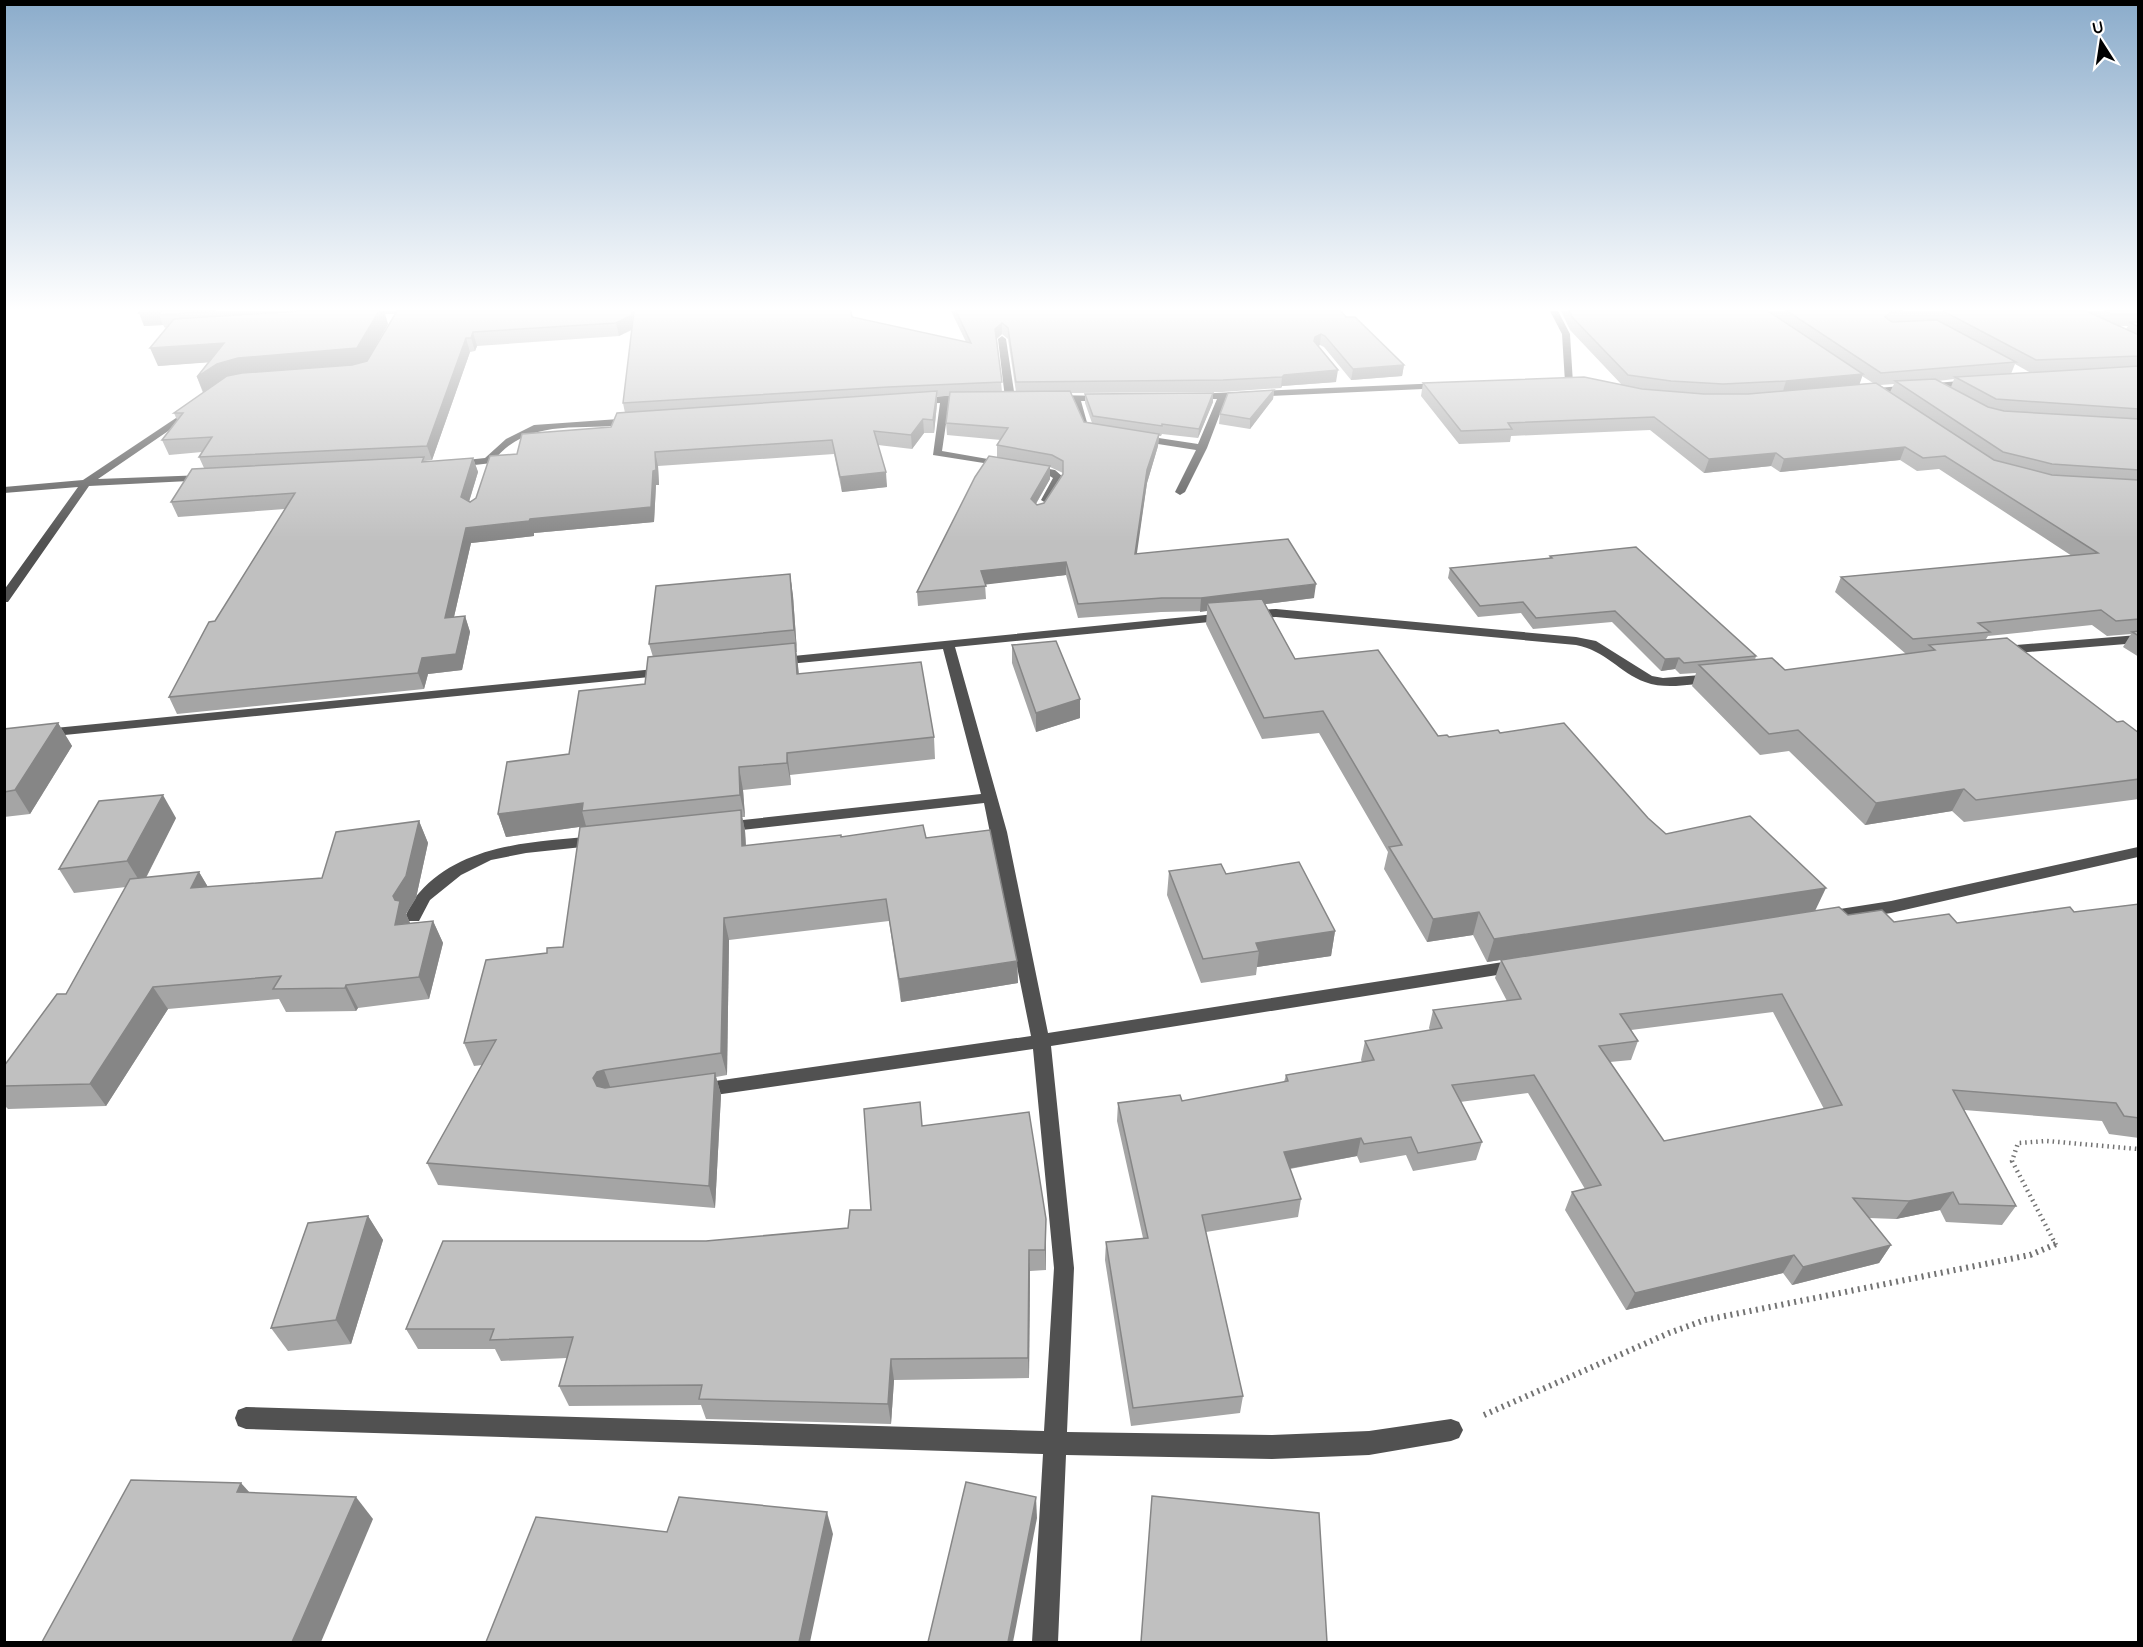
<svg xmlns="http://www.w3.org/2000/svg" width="2143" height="1647" font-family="Quicksand,sans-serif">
  <rect width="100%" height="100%" fill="#fff"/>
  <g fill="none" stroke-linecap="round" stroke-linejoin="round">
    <path stroke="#737373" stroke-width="4.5" stroke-dasharray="1.5 4" stroke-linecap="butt" d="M 2056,1245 L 2012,1161 L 2018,1143 L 2047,1141 L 2138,1149"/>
    <path stroke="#737373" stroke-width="6" stroke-dasharray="2 4.5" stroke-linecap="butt" d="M 1484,1415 L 1669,1333 L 1705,1320 L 2030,1255 L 2056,1244"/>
    <g fill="#515151" fill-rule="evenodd">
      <path d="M 1550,311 L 1558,311 L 1570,334 L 1573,384 L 1565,382 L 1562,334 Z"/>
      <path d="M 1002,336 L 1006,339 L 1015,398 L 1010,401 L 1005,398 L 998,339 Z"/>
      <path d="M 1971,380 L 1974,381 L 1974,385 L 1866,395 L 1861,392 L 1866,389 Z"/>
      <path d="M 1442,383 L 1447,386 L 1445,388 L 1226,398 L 1207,448 L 1185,492 L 1180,495 L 1175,492 L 1196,450 L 1139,441 L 1134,438 L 1139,435 L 1198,444 L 1217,399 L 1190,399 L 1188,397 L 1193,394 Z"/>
      <path d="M 1052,395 L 1106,396 L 1106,400 L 1103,401 L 1081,401 L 1088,426 L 1094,430 L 1094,434 L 1088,434 L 1079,427 L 1072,401 L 1049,400 L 1049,396 Z"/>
      <path d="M 945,396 L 968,396 L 973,399 L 968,402 L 949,403 L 942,451 L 1005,462 L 1009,463 L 1009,467 L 933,455 L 940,403 L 917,404 L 912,401 L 917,398 Z"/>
      <path d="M 188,410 L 196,412 L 98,479 L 205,475 L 209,476 L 209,480 L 89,486 L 8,602 L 4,602 L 4,590 L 78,487 L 4,493 L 4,487 L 83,480 Z"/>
      <path d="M 633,418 L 636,419 L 636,423 C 585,433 528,414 492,463 L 457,467 L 452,464 L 457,461 L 485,458 L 506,439 L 534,425 Z"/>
      <path d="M 1032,466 L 1055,470 L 1063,477 L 1061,485 L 1050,502 L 1046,503 L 1041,500 L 1053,478 L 1048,475 L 1028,471 L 1028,467 Z"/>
      <path d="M 1276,609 L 1576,637 L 1596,641 L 1652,676 L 1663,678 L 1714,674 L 1721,678 L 1714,682 C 1692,684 1666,690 1645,682 C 1620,673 1605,650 1576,645 L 1276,617 L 1250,618 L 1244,614 L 1250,610 Z"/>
      <path d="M 1226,613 L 1232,617 L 1230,620 L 955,647 L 1007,832 L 1048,1033 L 1516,960 L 1522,962 L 1524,966 L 1522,970 L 1516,972 L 1051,1046 L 1074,1268 L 1067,1432 L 1272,1435 L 1369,1431 L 1451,1419 L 1459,1422 L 1463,1430 L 1459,1438 L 1451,1441 L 1369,1455 L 1272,1459 L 1066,1455 L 1058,1642 L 1032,1642 L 1043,1454 L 246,1429 L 238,1426 L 235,1418 L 238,1410 L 246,1407 L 1044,1431 L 1054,1268 L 1033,1049 L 701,1097 L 694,1095 L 692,1090 L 694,1085 L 701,1083 L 1031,1036 L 984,803 L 724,832 L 716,827 L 724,822 L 981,794 L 943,649 L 778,665 L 772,661 L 773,658 Z"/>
      <path d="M 2138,635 L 2138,643 L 2004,654 L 1998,650 L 2004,646 Z"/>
      <path d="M 665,668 L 671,672 L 670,675 L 4,741 L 4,733 Z"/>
      <path d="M 596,836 L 601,837 L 604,841 L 601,845 L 526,853 L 491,860 L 461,875 L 430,900 L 419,921 L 407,921 L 405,917 C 409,909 413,899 419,893 C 463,843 534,842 596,836 Z"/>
      <path d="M 2138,847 L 2138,857 L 1891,913 L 1827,923 L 1821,921 L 1819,917 L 1821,913 L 1827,911 L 1891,901 Z"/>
    </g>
  </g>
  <g fill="#a5a5a5" fill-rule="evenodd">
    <path d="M 141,311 L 851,311 L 852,317 L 966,342 L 951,311 L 1341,311 L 1346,317 L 1404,365 L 1402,376 L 1351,380 L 1324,347 L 1320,345 L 1318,346 L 1336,382 L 1282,386 L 1281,388 L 1222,392 L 1071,393 L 1084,422 L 1092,423 L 1085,403 L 1085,394 L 1213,402 L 1198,438 L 1162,434 L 1161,436 L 1159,436 L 1158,446 L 1147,483 L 1136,554 L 1314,598 L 1265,604 L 1295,659 L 1438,736 L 1449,737 L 1500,733 L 1648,818 L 1666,834 L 1815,911 L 1894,922 L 1957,923 L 2074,912 L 2139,904 L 2139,1138 L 2109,1134 L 2102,1121 L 1964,1110 L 2016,1206 L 2002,1225 L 1946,1222 L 1940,1210 L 1896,1219 L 1869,1218 L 1891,1245 L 1879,1263 L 1792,1285 L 1783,1273 L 1626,1310 L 1565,1210 L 1572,1192 L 1585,1189 L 1528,1093 L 1460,1102 L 1482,1142 L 1476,1160 L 1413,1171 L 1406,1155 L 1360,1163 L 1357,1156 L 1290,1169 L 1301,1199 L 1298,1217 L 1206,1232 L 1243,1396 L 1240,1413 L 1131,1426 L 1105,1260 L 1106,1242 L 1143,1238 L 1117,1121 L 1118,1103 L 1182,1101 L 1284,1082 L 1286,1075 L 1362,1062 L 1361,1060 L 1365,1041 L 1430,1030 L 1429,1028 L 1433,1010 L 1507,1001 L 1495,978 L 1501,960 L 1487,962 L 1473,935 L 1427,942 L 1384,869 L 1388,852 L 1319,733 L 1262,739 L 1206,624 L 1207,611 L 1161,612 L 1078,618 L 1066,575 L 985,584 L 986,599 L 918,606 L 917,592 L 997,457 L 997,445 L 1001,440 L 947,435 L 946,423 L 950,396 L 937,396 L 937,404 L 934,433 L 924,433 L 912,449 L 878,445 L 887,487 L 842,492 L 834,454 L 658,466 L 659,485 L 656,485 L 654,522 L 534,533 L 534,536 L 471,543 L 454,617 L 465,616 L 470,632 L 462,670 L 428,674 L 424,689 L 177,714 L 169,697 L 285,509 L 178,517 L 171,502 L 204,468 L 199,457 L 202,452 L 169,455 L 162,440 L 177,420 L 174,413 L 203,393 L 197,377 L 208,362 L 158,366 L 167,327 L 165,328 L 163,325 L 144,326 ZM 385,314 L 395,314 L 367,361 L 388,324 ZM 632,330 L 623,403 L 625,413 L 611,427 L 517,454 L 476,498 L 470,502 L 469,502 L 478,472 L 473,458 L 425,462 L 425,461 L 432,460 L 470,352 L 475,351 L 477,346 L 619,336 ZM 1002,334 L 1008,339 L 1016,392 L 1002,392 L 997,339 ZM 1050,467 L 1063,473 L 1044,503 L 1037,505 L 1036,504 L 1050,479 ZM 1773,1012 L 1824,1109 L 1664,1141 L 1610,1062 L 1631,1060 L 1638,1041 L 1631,1030 Z"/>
    <path d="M 1561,311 L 2139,311 L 2139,657 L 2123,647 L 2131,634 L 2107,636 L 2092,625 L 1988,636 L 1986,639 L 2117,722 L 2139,733 L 2139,799 L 1964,822 L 1952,811 L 1865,825 L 1789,751 L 1760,755 L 1692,686 L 1696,673 L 1680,674 L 1675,669 L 1661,671 L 1612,622 L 1533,629 L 1521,613 L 1478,617 L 1448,578 L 1450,568 L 1549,559 L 1550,556 L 1756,656 L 1755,660 L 1785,670 L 1906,654 L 1835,592 L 1841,577 L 2072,556 L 1939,469 L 1917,471 L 1900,460 L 1780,472 L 1771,466 L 1704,473 L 1650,430 L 1511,436 L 1510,442 L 1459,444 L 1421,396 L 1423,383 L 1622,385 L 1570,330 ZM 2118,326 L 2128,326 L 2126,329 ZM 2015,364 L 2031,373 L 2011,374 ZM 1862,376 L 1873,383 L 1859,384 ZM 1954,379 L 1951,387 L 1938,381 ZM 1894,384 L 1890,392 L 1880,385 Z"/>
    <path d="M 1274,390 L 1273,399 L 1250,429 L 1219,424 L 1220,414 Z"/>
    <path d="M 790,574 L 793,596 L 797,652 L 796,652 L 799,674 L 934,737 L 935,759 L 790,775 L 791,785 L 743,790 L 745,817 L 742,817 L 745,831 L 746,846 L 841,837 L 926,838 L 1017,961 L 1018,983 L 901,1002 L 889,921 L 729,940 L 727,1075 L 716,1077 L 721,1095 L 715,1208 L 438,1185 L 427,1163 L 482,1065 L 474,1066 L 464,1043 L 547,953 L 563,947 L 586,826 L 506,837 L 498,814 L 569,754 L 645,684 L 653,657 L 649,644 Z"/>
    <path d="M 1012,645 L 1080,699 L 1080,718 L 1036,732 L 1012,663 Z"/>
    <path d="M 58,723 L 72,746 L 30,814 L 4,817 L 4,729 Z"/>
    <path d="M 176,818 L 146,878 L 199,872 L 208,887 L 322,878 L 419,821 L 428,843 L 416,898 L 406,914 L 410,923 L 433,921 L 443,943 L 429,999 L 358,1008 L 356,1011 L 286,1012 L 279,999 L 168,1009 L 106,1106 L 8,1109 L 4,1105 L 4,1066 L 66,994 L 126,887 L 74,893 L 59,869 Z"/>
    <path d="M 1169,871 L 1226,874 L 1335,931 L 1331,956 L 1257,967 L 1256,975 L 1201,983 L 1167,895 Z"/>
    <path d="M 923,1126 L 1046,1240 L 1046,1270 L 1030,1271 L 1029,1378 L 894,1380 L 891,1424 L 706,1419 L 701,1405 L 569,1406 L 559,1386 L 567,1358 L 501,1361 L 495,1349 L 418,1349 L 406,1329 L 706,1241 L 848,1228 L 871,1210 Z"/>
    <path d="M 368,1216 L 383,1240 L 351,1344 L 288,1351 L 271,1328 Z"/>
  </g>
  <g fill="#868686">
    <path d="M 379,311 L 384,311 L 388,324 L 364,366 L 205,396 L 197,377 L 217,364 L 227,361 L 158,366 L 150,348 L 224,343 L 238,358 Z"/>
    <path d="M 632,311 L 637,311 L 634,328 L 619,336 L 616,323 Z"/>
    <path d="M 161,312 L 159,315 L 163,325 L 144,326 L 139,313 Z"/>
    <path d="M 1002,323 L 1002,334 L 996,339 L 995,329 Z"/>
    <path d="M 473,332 L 477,346 L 475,351 L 471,338 Z"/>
    <path d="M 1321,334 L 1320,345 L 1314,348 L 1315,337 Z"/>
    <path d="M 466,338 L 470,352 L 432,460 L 427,446 Z"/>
    <path d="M 1404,365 L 1402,376 L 1351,380 L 1353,369 Z"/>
    <path d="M 1338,370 L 1336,382 L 1282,386 L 1281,388 L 1282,377 L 1284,375 Z"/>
    <path d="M 1863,374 L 1859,386 L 1782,394 L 1786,381 Z"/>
    <path d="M 1274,390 L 1273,399 L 1250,429 L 1250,419 Z"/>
    <path d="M 937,391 L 937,404 L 934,433 L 933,420 Z"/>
    <path d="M 1213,393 L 1213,402 L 1198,438 L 1199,429 Z"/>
    <path d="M 923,419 L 924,433 L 912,449 L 911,435 Z"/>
    <path d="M 1159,434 L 1158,446 L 1147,483 L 1135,567 L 1135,554 L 1147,470 Z"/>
    <path d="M 1905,447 L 1900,460 L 1780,472 L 1784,459 Z"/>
    <path d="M 655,452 L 658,466 L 659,485 L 656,485 L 654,522 L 534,533 L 534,536 L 471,543 L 450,634 L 445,618 L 466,528 L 530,519 Z"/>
    <path d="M 1776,453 L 1771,466 L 1704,473 L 1709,459 Z"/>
    <path d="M 473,458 L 478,472 L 466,511 L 461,497 Z"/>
    <path d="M 1050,466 L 1050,479 L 1031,512 L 1031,499 Z"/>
    <path d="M 886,472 L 887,487 L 842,492 L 840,477 Z"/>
    <path d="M 1066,562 L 1066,575 L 982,585 L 981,571 Z"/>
    <path d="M 790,574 L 793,596 L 797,652 L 794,630 Z"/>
    <path d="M 1316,584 L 1314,598 L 1211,611 L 1207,603 L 1207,611 L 1200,612 L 1201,598 Z"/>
    <path d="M 465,616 L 470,632 L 462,670 L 428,674 L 424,689 L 418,673 L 422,658 Z"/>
    <path d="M 795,643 L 798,665 L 800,696 L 797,674 Z"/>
    <path d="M 1679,658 L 1675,669 L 1661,671 L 1665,659 Z"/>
    <path d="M 1080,699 L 1080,718 L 1036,732 L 1036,713 Z"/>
    <path d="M 58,723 L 72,746 L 30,814 L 15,790 Z"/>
    <path d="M 787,753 L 790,775 L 791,785 L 787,763 Z"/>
    <path d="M 739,767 L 743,790 L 745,817 L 740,795 Z"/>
    <path d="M 1964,789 L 1952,811 L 1865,825 L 1876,803 Z"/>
    <path d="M 163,795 L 176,818 L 142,885 L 127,861 Z"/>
    <path d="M 583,803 L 582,811 L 586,826 L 506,837 L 498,814 Z"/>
    <path d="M 741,810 L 745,831 L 747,868 L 742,846 Z"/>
    <path d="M 419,821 L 428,843 L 416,898 L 406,914 L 410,923 L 395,925 L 393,896 Z"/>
    <path d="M 199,872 L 212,894 L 191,888 Z"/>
    <path d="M 1826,888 L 1815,911 L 1487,962 L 1494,939 Z"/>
    <path d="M 1479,912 L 1473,935 L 1427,942 L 1433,919 Z"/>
    <path d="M 724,918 L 729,940 L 727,1075 L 721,1053 Z"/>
    <path d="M 433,921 L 443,943 L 429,999 L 419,977 Z"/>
    <path d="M 1335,931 L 1331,956 L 1257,967 L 1259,951 L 1256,943 Z"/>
    <path d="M 1017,961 L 1018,983 L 901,1002 L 899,979 Z"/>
    <path d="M 346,985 L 358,1008 L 356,1011 L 345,988 Z"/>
    <path d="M 153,987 L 168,1009 L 106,1106 L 90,1084 Z"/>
    <path d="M 604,1070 L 612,1092 L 601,1100 L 593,1078 L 597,1072 Z"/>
    <path d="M 715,1073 L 721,1095 L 715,1208 L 709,1186 Z"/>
    <path d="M 1361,1138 L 1357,1156 L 1281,1170 L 1284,1152 Z"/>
    <path d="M 1953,1192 L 1940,1210 L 1896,1219 L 1909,1201 Z"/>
    <path d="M 368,1216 L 383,1240 L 351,1344 L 336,1320 Z"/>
    <path d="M 1046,1219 L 1046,1270 L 1045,1250 Z"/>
    <path d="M 1891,1245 L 1879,1263 L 1792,1285 L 1803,1267 Z"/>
    <path d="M 1029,1250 L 1030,1271 L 1029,1378 L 1028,1358 Z"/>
    <path d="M 1794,1255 L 1783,1273 L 1626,1310 L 1635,1293 Z"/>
    <path d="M 891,1359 L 894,1380 L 891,1424 L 888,1404 Z"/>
    <path d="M 241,1483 L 261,1505 L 237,1492 Z"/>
    <path d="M 356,1497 L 373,1519 L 321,1642 L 292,1642 Z"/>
    <path d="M 1036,1497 L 1037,1518 L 1013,1642 L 1008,1642 Z"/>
    <path d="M 827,1512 L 833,1534 L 810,1642 L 799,1642 Z"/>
  </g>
  <g fill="#c0c0c0" stroke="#868686" stroke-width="1.5" fill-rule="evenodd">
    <path d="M 141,311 L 216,311 L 159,315 L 161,312 L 139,313 Z"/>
    <path d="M 299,311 L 379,311 L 357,348 L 238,358 L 217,364 L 197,377 L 224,343 L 150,348 L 174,319 Z"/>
    <path d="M 397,311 L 632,311 L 632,315 L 616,323 L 473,332 L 471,338 L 466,338 L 427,446 L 199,457 L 212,437 L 162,440 L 183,413 L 174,413 L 227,376 L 242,373 L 352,365 L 367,361 Z"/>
    <path d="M 634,311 L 851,311 L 852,317 L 971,343 L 956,311 L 1341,311 L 1346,317 L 1355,317 L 1404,365 L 1353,369 L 1325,336 L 1321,334 L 1315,337 L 1314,341 L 1338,370 L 1284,375 L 1282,377 L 1223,380 L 1016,382 L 1008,328 L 1002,323 L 995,329 L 1002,382 L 888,387 L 623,403 Z"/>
    <path d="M 1569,311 L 1768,311 L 1863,374 L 1786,381 L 1723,384 L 1671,381 L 1628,375 L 1573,318 Z"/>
    <path d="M 1787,311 L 1903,311 L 1891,312 L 1885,317 L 1892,322 L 1937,320 L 2016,362 L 1881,373 Z"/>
    <path d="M 1943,311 L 2086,311 L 2139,335 L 2139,356 L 2036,360 Z"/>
    <path d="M 2105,311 L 2139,311 L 2139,314 L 2111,314 Z"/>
    <path d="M 2129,322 L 2139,322 L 2139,327 Z"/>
    <path d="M 2139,366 L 2139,409 L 1996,399 L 1955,377 Z"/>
    <path d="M 1584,377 L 1642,389 L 1704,394 L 1748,394 L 1876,383 L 1994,460 L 2052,475 L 2139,480 L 2139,619 L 2116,621 L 2101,610 L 1978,623 L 1990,632 L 1913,639 L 1841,577 L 2098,553 L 1945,456 L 1923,458 L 1905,447 L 1784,459 L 1776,453 L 1709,459 L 1654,417 L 1508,423 L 1512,429 L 1461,431 L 1423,383 Z"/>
    <path d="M 1935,379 L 1988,407 L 2004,411 L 2139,419 L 2139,470 L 2052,464 L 2003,452 L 1895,381 Z"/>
    <path d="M 1274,390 L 1250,419 L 1220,414 L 1228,393 Z"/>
    <path d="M 937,391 L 933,420 L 923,419 L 911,435 L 874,431 L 886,472 L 840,477 L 832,440 L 655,452 L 656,470 L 653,471 L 651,507 L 530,519 L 529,521 L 466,528 L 445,618 L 465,616 L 456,654 L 422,658 L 418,673 L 169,697 L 209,622 L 215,621 L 295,493 L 171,502 L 192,469 L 424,457 L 422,462 L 473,458 L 461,497 L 470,502 L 476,498 L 490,456 L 517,454 L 522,434 L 611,427 L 617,413 Z"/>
    <path d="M 1070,391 L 1084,422 L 1159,434 L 1147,470 L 1135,554 L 1288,539 L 1316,584 L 1201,598 L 1162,598 L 1078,604 L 1066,562 L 981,571 L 986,586 L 917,592 L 975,477 L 989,456 L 1050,466 L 1031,499 L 1037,505 L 1044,503 L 1063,474 L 1063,461 L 1052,455 L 997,445 L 1008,428 L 946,423 L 950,392 Z"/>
    <path d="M 1213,393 L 1199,429 L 1162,424 L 1162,426 L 1093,416 L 1085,394 Z"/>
    <path d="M 1636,547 L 1756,656 L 1684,663 L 1679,658 L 1665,659 L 1615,611 L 1536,618 L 1523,602 L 1480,606 L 1450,568 L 1552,558 L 1550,556 Z"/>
    <path d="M 790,574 L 794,630 L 649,644 L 656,586 Z"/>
    <path d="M 1262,599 L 1295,659 L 1378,650 L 1438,736 L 1447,735 L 1449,737 L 1498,730 L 1500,733 L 1564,723 L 1648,818 L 1666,834 L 1750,816 L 1826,888 L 1494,939 L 1479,912 L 1433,919 L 1389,847 L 1402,845 L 1323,711 L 1264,718 L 1207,603 Z"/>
    <path d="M 2139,631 L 2139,636 L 2132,632 Z"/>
    <path d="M 2007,638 L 2117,722 L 2123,721 L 2139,733 L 2139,779 L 1976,800 L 1964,789 L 1876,803 L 1798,730 L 1769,734 L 1699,665 L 1772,658 L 1785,670 L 1935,650 L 1929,645 Z"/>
    <path d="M 1056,641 L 1080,699 L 1036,713 L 1012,645 Z"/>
    <path d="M 795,643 L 797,674 L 921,662 L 934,737 L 787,753 L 787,763 L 739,767 L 740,795 L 582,811 L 583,803 L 498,814 L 507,762 L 569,754 L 579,691 L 645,684 L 648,657 Z"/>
    <path d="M 58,723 L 15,790 L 4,792 L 4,729 Z"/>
    <path d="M 163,795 L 127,861 L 59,869 L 99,801 Z"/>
    <path d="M 741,810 L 742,846 L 841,835 L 841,837 L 923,825 L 926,838 L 990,830 L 1017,961 L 899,979 L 886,899 L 724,918 L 721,1053 L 604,1070 L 597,1072 L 593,1078 L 597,1086 L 605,1088 L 715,1073 L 709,1186 L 427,1163 L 496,1040 L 464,1043 L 486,960 L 547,953 L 547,948 L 563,947 L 580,827 Z"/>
    <path d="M 419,821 L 406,876 L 393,896 L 395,900 L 400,901 L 395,925 L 433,921 L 419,977 L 346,985 L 345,988 L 273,989 L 281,976 L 153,987 L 90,1084 L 4,1086 L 4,1066 L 57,994 L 66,994 L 130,879 L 199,872 L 191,888 L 322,878 L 336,832 Z"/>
    <path d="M 1299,862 L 1335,931 L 1256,943 L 1259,951 L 1203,959 L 1169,871 L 1221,864 L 1226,874 Z"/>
    <path d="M 2139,904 L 2139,1118 L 2124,1116 L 2116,1103 L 1953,1090 L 2016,1206 L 1959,1204 L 1953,1192 L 1909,1201 L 1853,1198 L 1891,1245 L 1803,1267 L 1794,1255 L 1635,1293 L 1572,1192 L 1601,1185 L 1534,1075 L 1452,1085 L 1482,1142 L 1418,1153 L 1411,1137 L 1364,1144 L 1361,1138 L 1284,1152 L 1301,1199 L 1202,1215 L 1243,1396 L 1133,1408 L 1106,1242 L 1148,1238 L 1118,1103 L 1180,1095 L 1182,1101 L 1288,1081 L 1286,1075 L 1374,1060 L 1365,1041 L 1442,1028 L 1433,1010 L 1521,999 L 1501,960 L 1839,907 L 1848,915 L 1882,910 L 1894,922 L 1949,914 L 1957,923 L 2070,907 L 2074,912 ZM 1782,994 L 1842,1105 L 1664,1141 L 1599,1046 L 1638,1041 L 1620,1014 Z"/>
    <path d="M 920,1102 L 922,1126 L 1029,1112 L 1046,1219 L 1045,1250 L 1029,1250 L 1028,1358 L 891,1359 L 888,1404 L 699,1399 L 702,1385 L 559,1386 L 573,1337 L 490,1340 L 494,1329 L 406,1329 L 443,1241 L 706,1241 L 848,1228 L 850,1210 L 871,1210 L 864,1109 Z"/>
    <path d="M 368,1216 L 336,1320 L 271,1328 L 308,1223 Z"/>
    <path d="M 131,1480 L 241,1483 L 237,1492 L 356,1497 L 292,1642 L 42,1642 Z"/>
    <path d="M 966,1482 L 1036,1497 L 1008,1642 L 928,1642 Z"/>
    <path d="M 1152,1496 L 1319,1513 L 1327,1642 L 1141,1642 Z"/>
    <path d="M 679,1497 L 827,1512 L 799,1642 L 486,1642 L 536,1517 L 667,1532 Z"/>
  </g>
  <linearGradient id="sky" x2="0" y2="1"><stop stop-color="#8baccb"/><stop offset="0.57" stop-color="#fff"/><stop offset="1" stop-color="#fff" stop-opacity="0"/></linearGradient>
  <rect width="2143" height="542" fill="url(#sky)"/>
  <rect width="2143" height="1647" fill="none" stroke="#000000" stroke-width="12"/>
  <g transform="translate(2101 42) rotate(348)" stroke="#ffffff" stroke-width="4.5" paint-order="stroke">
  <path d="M0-4.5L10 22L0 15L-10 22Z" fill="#000000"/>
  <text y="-9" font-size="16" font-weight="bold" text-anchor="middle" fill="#000000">U</text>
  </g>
</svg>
